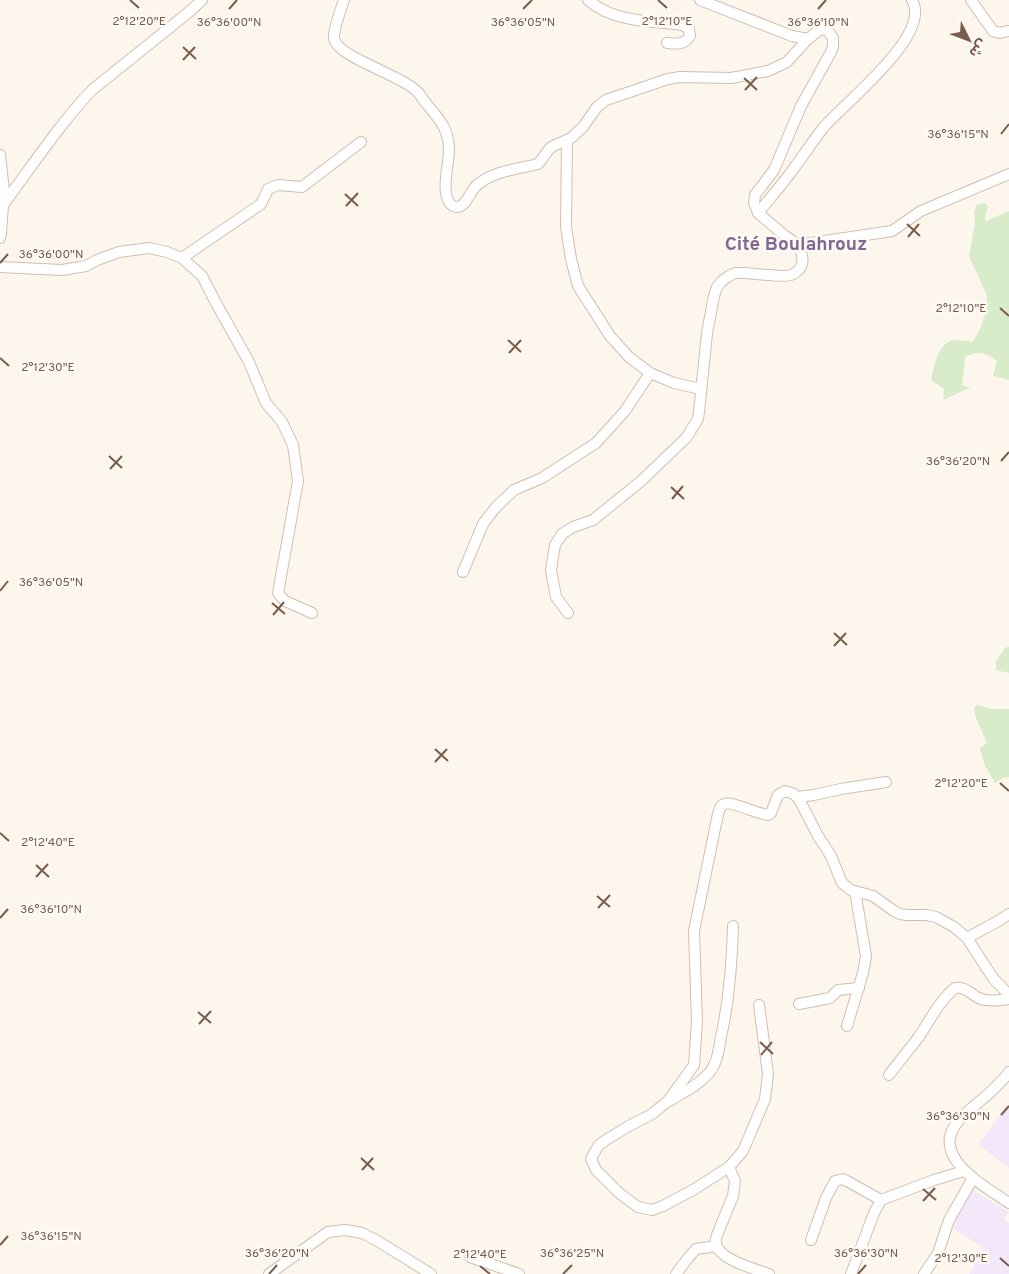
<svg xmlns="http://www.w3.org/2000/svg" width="1009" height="1274" font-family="Overpass,'Noto Sans Arabic',sans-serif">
  <rect width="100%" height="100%" fill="#fdf6ec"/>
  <g fill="#f3e8fa">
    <path d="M 1009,1104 L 1009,1168 L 978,1144 Z"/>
    <path d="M 971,1189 L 1009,1212 L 1004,1219 L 1009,1223 L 1009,1274 L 969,1274 L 985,1249 L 953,1228 L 957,1213 Z"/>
  </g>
  <g fill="#d8ecc9">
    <path d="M 984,203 L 988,206 L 985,217 L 986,221 L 1009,211 L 1009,380 L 993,376 L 997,361 C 986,353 978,350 965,357 L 962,385 L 970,388 L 943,400 L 944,389 L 931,380 C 934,367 938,340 956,340 C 961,340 967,341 972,342 L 979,332 L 985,314 L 987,296 L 969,256 L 975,224 L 974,211 L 977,205 Z"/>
    <path d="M 1006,647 L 1009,647 L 1009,673 L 996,670 L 996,661 Z"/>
    <path d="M 977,705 L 993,709 L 1009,709 L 1009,777 L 1003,778 L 995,783 L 985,766 L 980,748 L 987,743 L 976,718 L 974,708 Z"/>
  </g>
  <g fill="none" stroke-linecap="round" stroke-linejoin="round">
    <defs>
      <g id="minor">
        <path d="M 344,0 C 341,9 334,27 334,37 C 333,57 408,76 420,95 C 434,116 449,123 449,151 C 449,164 439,198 453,206 C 465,212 470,190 477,185 C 494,171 517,169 538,164 L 551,147 L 571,138 L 583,127 L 597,107 L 606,100 L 668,79 L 680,77 L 731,78 L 768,71 L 787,62 L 808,39 L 818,31 L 822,29 L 828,31 L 833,38 L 833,46 L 831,52 L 801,106 L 774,170 L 755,195 L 754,203 L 758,213 C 770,198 783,184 794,168 C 804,155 813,141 823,128 C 844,103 933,35 912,0"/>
        <path d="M 588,0 C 613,22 650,21 682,25 L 689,29 L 690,36 C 684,45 676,44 667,43"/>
        <path d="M 700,0 L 792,36 L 808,39"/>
        <path d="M 971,0 L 993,31 L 999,33 L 1009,31"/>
        <path d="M 567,140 L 566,227 L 571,259 L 578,286 L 610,336 L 629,357 L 650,373 L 674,383 L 701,389"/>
        <path d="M 0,155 L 4,191 L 1,233 L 0,238"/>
        <path d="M 3,205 C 32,166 59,125 92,90 L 189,12 L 202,0"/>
        <path d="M 758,213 L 784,235 L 798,245 L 892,231 L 921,211 L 1009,174"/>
        <path d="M 182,258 L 261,204 L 268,189 L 278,185 L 302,187 L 361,142"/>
        <path d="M 0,267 L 62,270 L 86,266 L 97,260 L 119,252 L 149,248 L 167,252 L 182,258 L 202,276 L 216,303 L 249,362 L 266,403 L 282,422 L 293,445 L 298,481 L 278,593 L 285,601 L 312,613"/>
        <path d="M 463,572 L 483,524 L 496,507 L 514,490 L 542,478 L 596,443 L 625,411 L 650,373"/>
        <path d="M 568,613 L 556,597 L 551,570 L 555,545 L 562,534 L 573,527 L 593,520 L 640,482 L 686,438 L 698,419 L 699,412 L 707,333 L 714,296 L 717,287 L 722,281 L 729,276 L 735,273 L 743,273 C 753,273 783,278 791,275 C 806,269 804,256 798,245"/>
        <path d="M 797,797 L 814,795 L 841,789 L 886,782"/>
        <path d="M 967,938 L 1000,920 L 1009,914"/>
        <path d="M 799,1004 L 830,998 L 838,990 L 859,988"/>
        <path d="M 759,1005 L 768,1074 L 765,1099 L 743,1151 L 729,1167 L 693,1190 L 663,1206 L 652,1210 L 638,1207 L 619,1193 L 596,1170 L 591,1159 L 598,1146 L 606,1140 L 627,1127 L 652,1114 L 668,1101 L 694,1065 L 697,1022 L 694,931 L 718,814 C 719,810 720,805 725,804 C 731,801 758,814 768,815 L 771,813 L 778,795 L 785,791 L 794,794 L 799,799 L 818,836 L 831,856 L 842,883 L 851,890 L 873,896 L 894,911 L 900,914 L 907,915 L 927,915 L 936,917 L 954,927 L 967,938 L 993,978 L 1009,995"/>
        <path d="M 847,1026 L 863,973 L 866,956 L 855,891"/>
        <path d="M 1009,1072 C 997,1089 979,1101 964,1115 C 923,1153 980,1183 1009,1203"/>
        <path d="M 889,1075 C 898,1063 908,1051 918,1038 C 929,1022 939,1001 955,988 C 966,986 971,995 981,999 C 990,1002 1000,1000 1009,999"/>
        <path d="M 671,1100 C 684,1092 699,1085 709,1073 C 717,1064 719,1049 721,1037 C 729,1001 732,964 733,926"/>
        <path d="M 729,1167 L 735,1181 L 733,1196 L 717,1235 C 716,1238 715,1243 717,1247 C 724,1261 755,1269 769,1274"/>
        <path d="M 811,1240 L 826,1198 L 835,1181 L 843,1179 L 847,1181 L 881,1200"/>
        <path d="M 470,1257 L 519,1274"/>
        <path d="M 269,1274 L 328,1232 L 345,1230 L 362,1233 L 376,1240 L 431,1274"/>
        <path d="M 676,1274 L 688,1258 L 696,1249 L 717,1246"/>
        <path d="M 851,1274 L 874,1213 L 881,1200 L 934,1180 L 964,1171"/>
        <path d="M 924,1274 L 938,1253 L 949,1220 L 973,1178"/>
      </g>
    </defs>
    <use href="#minor" stroke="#d1beb0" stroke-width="12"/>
    <use href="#minor" stroke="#fff" stroke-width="10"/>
  </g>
  <path fill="none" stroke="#7a5c4d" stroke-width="2" d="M 130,0 L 139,8M 658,0 L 667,8M 229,9 L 237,0M 523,9 L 532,0M 818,9 L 826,0M 183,47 L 196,59M 183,60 L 195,47M 744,78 L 757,90M 745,90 L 757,77M 1001,134 L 1009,124M 345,194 L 358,206M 346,206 L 358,193M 907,224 L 920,236M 908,237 L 919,224M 0,263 L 8,254M 1000,308 L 1009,316M 508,340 L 521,352M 509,353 L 521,340M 0,358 L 9,366M 109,456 L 122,468M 1001,461 L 1009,452M 110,469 L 122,456M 671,487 L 684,499M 672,499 L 683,486M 0,591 L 8,581M 272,603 L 285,614M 273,615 L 284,602M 834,633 L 847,645M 834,646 L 846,633M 435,749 L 448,761M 435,762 L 447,749M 1000,783 L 1009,791M 0,833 L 9,841M 36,865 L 49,877M 36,877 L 48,864M 597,896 L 610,907M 598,908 L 610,895M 0,918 L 8,909M 198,1012 L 211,1023M 199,1024 L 211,1011M 760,1042 L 773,1054M 761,1055 L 772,1042M 1001,1115 L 1009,1106M 361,1158 L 374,1170M 362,1170 L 373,1158M 923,1189 L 936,1200M 923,1201 L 935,1188M 0,1245 L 8,1236M 1000,1258 L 1009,1266M 480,1266 L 490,1274M 269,1274 L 277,1265M 563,1274 L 572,1265M 858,1274 L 866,1265"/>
  <g text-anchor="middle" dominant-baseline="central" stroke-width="5" stroke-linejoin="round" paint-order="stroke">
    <g font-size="19" font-weight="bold" fill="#846695" stroke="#fffaf3">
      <text x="796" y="245">Cité Boulahrouz</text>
    </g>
  </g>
  <g font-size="12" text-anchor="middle" fill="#7a5c4d" stroke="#fffaf3" stroke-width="5" stroke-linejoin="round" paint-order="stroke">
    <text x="139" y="25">2°12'20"E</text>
    <text x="667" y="25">2°12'10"E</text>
    <text x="229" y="26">36°36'00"N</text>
    <text x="523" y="26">36°36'05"N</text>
    <text x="818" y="26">36°36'10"N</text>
    <text x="958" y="138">36°36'15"N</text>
    <text x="51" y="258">36°36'00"N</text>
    <text x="961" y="312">2°12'10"E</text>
    <text x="48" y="371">2°12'30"E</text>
    <text x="958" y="465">36°36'20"N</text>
    <text x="51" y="586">36°36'05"N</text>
    <text x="961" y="787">2°12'20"E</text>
    <text x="48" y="846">2°12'40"E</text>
    <text x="51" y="913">36°36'10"N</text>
    <text x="958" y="1120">36°36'30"N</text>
    <text x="51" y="1240">36°36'15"N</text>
    <text x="277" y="1257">36°36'20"N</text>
    <text x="572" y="1257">36°36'25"N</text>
    <text x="866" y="1257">36°36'30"N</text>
    <text x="480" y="1258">2°12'40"E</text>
    <text x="961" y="1262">2°12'30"E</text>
  </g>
  <g transform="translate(969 40) rotate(132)" stroke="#fffaf3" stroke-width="4" paint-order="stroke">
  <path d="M0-4L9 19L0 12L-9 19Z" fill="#7a5c4d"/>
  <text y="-8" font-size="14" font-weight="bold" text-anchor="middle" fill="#7a5c4d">ش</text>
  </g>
</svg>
